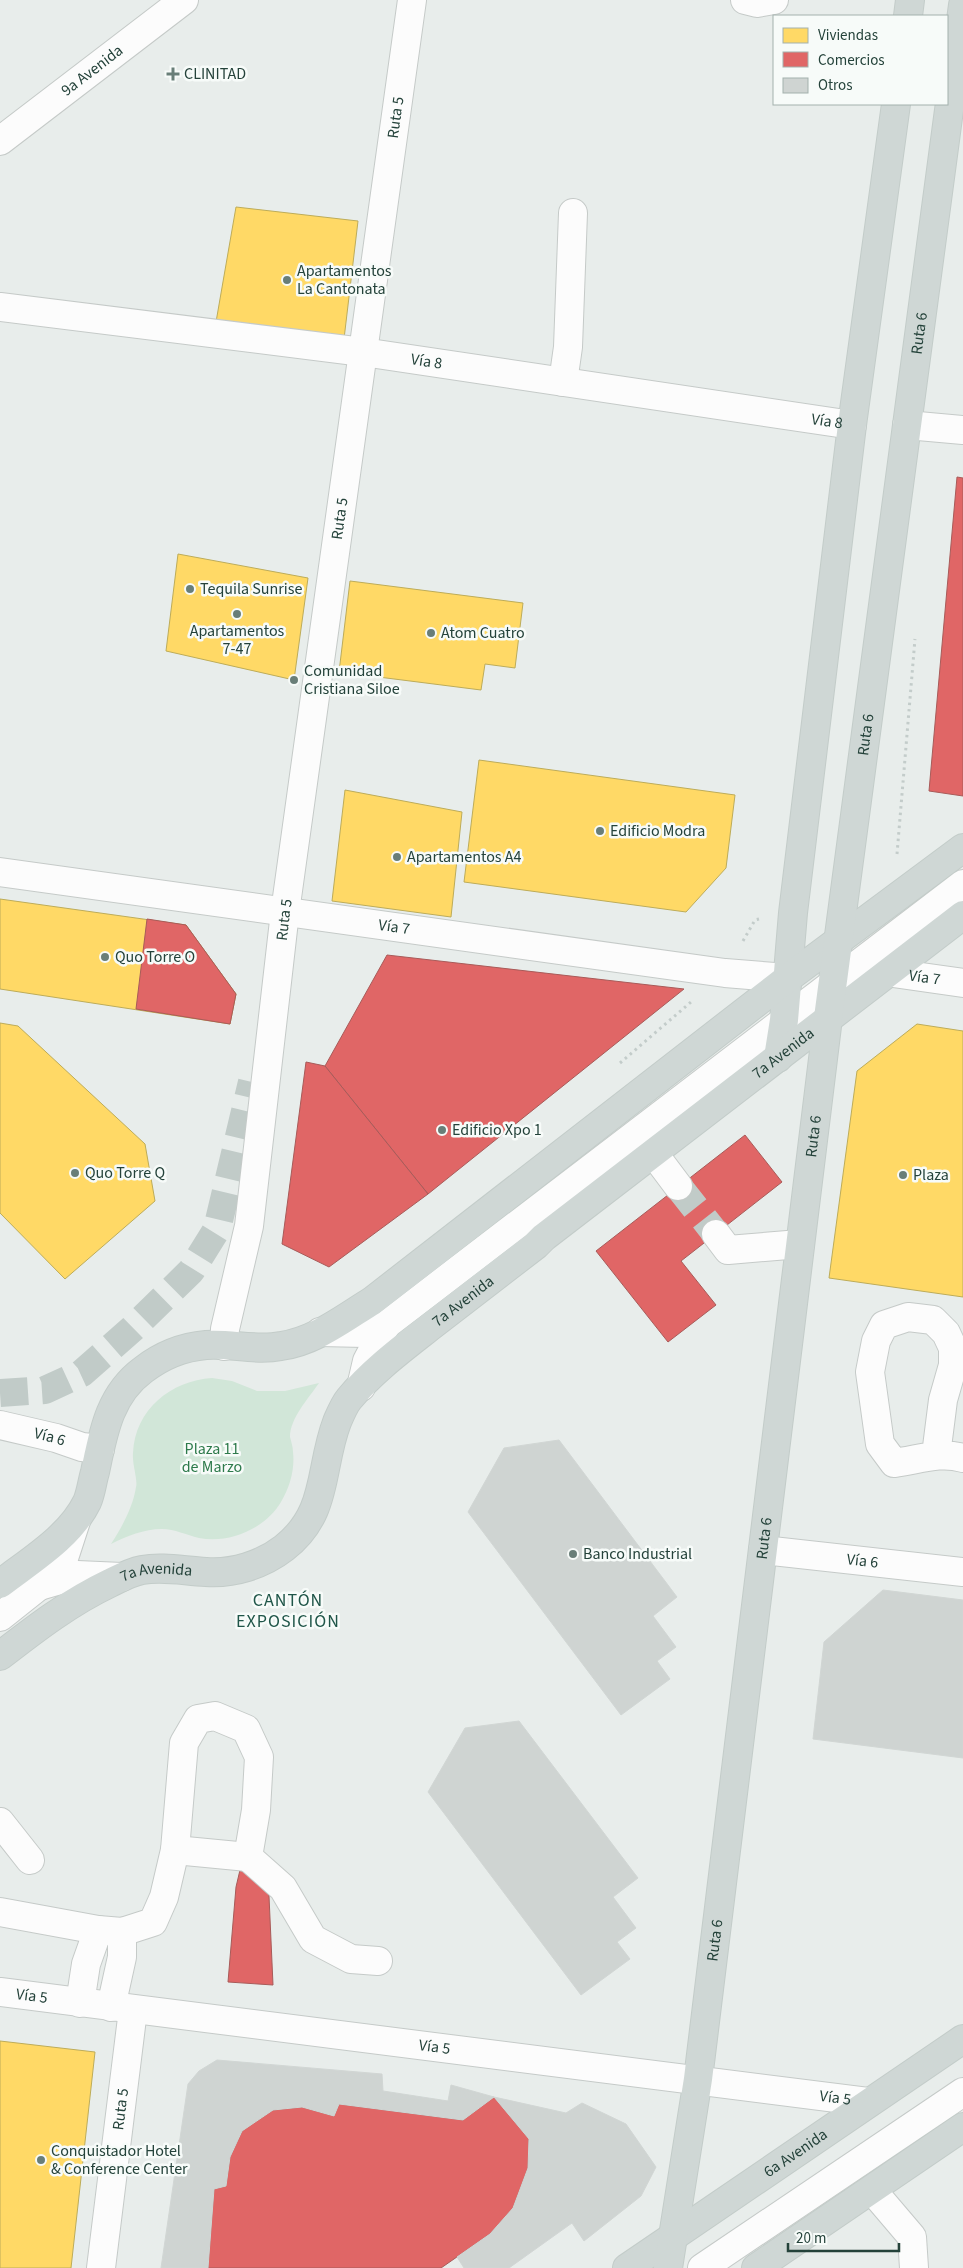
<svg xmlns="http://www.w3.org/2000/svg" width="963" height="2268" font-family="'Source Sans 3',sans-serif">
  <rect width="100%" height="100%" fill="#e8edeb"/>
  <path fill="#d1e6d8" d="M 212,1378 L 232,1381 L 257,1391 L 285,1391 L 319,1383 C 309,1398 290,1418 290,1437 C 291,1441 293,1447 293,1452 C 295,1469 290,1487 281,1502 C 265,1529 229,1544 199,1538 C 186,1535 175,1529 162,1529 C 144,1529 127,1536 111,1544 C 122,1527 133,1507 136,1487 C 138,1480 132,1464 133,1453 C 135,1409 171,1381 212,1378 Z"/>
  <g fill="#ffd966" stroke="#bdac59">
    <path d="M 236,207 L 358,221 L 344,339 L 216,322 Z"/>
    <path d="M 178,554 L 308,578 L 294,680 L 166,651 Z"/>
    <path d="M 350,581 L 523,603 L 515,668 L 485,664 L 481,690 L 339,672 Z"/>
    <path d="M 479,760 L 735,795 L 726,868 L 686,912 L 464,882 Z"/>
    <path d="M 345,790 L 462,812 L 451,917 L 332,901 Z"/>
    <path d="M 0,899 L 186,925 L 236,994 L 230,1024 L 0,989 Z"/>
    <path d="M 0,1023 L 18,1026 L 145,1144 L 155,1201 L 65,1279 L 0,1213 Z"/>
    <path d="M 917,1024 L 963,1031 L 963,1297 L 829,1278 L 857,1071 Z"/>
    <path d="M 0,2041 L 95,2052 L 71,2268 L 0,2268 Z"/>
  </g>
  <g fill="#e06666" stroke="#a85b59">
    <path d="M 957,477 L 963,478 L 963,796 L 929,791 Z"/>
    <path d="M 147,919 L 186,925 L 236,994 L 230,1024 L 136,1009 Z"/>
    <path d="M 387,955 L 684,989 L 428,1194 L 325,1066 Z"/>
    <path d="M 306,1062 L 325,1066 L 428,1194 L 329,1267 L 282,1244 Z"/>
    <path d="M 745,1135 L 782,1182 L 681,1261 L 716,1305 L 668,1342 L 596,1251 Z"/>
    <path d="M 240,1870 L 268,1874 L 273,1985 L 228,1982 L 236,1887 Z"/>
    <path d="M 494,2097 L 529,2139 L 528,2168 L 513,2208 L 490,2234 L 441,2268 L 208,2268 L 214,2189 L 226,2186 L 230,2157 L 242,2131 L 273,2110 L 302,2107 L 334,2116 L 339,2104 L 463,2120 Z"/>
  </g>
  <g fill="#cfd4d2" stroke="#d1d6d4">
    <path d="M 559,1440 L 677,1597 L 653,1616 L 676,1647 L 657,1661 L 670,1679 L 621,1715 L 468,1512 L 504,1448 Z"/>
    <path d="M 883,1590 L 963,1600 L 963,1758 L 813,1739 L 824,1642 Z"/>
    <path d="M 519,1721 L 638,1878 L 613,1897 L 636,1928 L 617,1942 L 630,1959 L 581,1995 L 428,1792 L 465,1728 Z"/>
    <path d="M 217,2060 L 382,2074 L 383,2091 L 448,2101 L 451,2085 L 494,2097 L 463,2120 L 339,2104 L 334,2116 L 302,2107 L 273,2110 L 242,2131 L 230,2157 L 226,2186 L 214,2189 L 208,2268 L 161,2268 L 188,2084 L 199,2071 Z"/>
    <path d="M 494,2097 L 566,2113 L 582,2103 L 626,2124 L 656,2167 L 641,2196 L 584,2241 L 572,2223 L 509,2268 L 464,2268 L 457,2257 L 490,2234 L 513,2208 L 528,2168 L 529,2139 Z"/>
  </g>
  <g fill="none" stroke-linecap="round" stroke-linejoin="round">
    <g stroke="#c1cbc8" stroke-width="28" stroke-dasharray="28 14" stroke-linecap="butt">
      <path d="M 678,1186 L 716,1234"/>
      <path d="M 0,1393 L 45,1390 L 82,1373 L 132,1329 L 191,1271 L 217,1229 L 252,1082"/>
    </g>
    <defs>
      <g id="minor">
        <path d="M 745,0 L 757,3 L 774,0"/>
        <path id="s1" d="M 0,141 L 184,0"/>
        <path id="s2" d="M 0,307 L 363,352 L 852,425"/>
        <path d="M 563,382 L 568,347 L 573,213"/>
        <path d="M 907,425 L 963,430"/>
        <path id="s3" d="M 0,872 L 725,973 L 788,978"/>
        <path id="s4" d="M 886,972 L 963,983"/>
        <path d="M 654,1154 L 678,1186"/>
        <path d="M 716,1234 L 728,1250 L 800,1244"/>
        <path d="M 320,1332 L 365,1333 L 386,1325 L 963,884"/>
        <path id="s5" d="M 224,1346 L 225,1329 L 249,1226 L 285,912 L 412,0"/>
        <path d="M 361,1387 L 367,1361 L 386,1325"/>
        <path id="s6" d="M 0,1425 L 56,1438 L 82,1447 L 100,1449"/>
        <path d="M 936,1455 L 943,1400 L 953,1365 L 953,1348 L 946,1333 L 933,1320 L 908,1317 L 884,1325 L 876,1341 L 870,1372 L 880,1444 L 894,1463 C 918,1460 940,1451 963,1458"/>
        <path id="s7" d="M 763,1550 L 963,1572"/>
        <path d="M 39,1586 L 77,1575 L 122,1577"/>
        <path d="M 0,1617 L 39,1586 L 64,1558 L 76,1521"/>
        <path d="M 0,1822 L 30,1860"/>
        <path d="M 175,1850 L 248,1857"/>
        <path d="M 0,1912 L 98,1930 L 122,1932 L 153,1922 L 164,1897 L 175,1850 L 184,1743 L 198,1719 L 215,1716 L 246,1729 L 259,1757 L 256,1810 L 248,1857 L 283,1888 L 313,1939 L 351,1959 L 378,1961"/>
        <path id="s8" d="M 0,1992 L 868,2102"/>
        <path d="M 80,2003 L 86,1964 L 98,1930"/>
        <path d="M 111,2007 L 122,1957 L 122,1932"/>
        <path d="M 872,2190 L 912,2237 L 914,2268"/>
        <path id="s9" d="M 101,2268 L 133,2010"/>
        <path d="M 702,2268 L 963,2092"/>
      </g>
      <g id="major">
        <path d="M 908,16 L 910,0"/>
        <path d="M 778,1058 L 784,1020 L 793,913 L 852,425 L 896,104"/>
        <path d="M 0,1584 C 31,1560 70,1537 87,1502 C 91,1493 92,1482 95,1472 C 103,1434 109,1395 143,1370 C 161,1356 183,1347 206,1345 C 231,1343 255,1351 281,1346 C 315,1341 343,1319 372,1301 L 788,978 L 963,848"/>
        <path id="s10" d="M 0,1656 C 36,1628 70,1602 110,1583 C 120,1578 131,1572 142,1570 C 163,1566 184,1571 206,1572 C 233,1574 262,1565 284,1548 C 329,1513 319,1469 337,1422 C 340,1415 344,1405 349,1399 C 372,1371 403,1348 431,1326 C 466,1299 501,1272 536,1245 L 544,1237 L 963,915"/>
        <path id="s11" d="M 627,2268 L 963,2039"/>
        <path id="s12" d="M 668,2268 L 698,2079 L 828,1018 L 963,5"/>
        <path d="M 756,2268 L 963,2127"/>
      </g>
    </defs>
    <use href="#minor" stroke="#c5cac8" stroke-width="30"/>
    <use href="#major" stroke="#c3ccc9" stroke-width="30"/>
    <g stroke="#c3ccca" stroke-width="3" stroke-dasharray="2.5 4" stroke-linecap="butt">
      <path d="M 897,854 L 915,639"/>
      <path d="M 743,941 L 755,920 L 759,919"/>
      <path d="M 620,1063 L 691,1002"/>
    </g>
    <use href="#minor" stroke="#fcfcfc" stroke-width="28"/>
    <use href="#major" stroke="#cfd7d5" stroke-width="28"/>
  </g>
  <g fill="#697e78" stroke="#f7fbf9" stroke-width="2">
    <path d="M170.5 66.5h5v5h5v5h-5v5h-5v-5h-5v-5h5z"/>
    <circle cx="287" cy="280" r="5"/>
    <circle cx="190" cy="589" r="5"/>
    <circle cx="237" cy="614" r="5"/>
    <circle cx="431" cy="633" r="5"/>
    <circle cx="294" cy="680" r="5"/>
    <circle cx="600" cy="831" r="5"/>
    <circle cx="397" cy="857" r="5"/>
    <circle cx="105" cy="957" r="5"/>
    <circle cx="442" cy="1130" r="5"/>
    <circle cx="75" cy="1173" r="5"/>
    <circle cx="903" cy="1175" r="5"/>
    <circle cx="573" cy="1554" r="5"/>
    <circle cx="41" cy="2160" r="5"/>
  </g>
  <g text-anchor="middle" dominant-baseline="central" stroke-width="5" stroke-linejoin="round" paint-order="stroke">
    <g font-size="16" fill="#24423a" stroke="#f7fbf9">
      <text stroke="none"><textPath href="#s1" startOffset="116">9a Avenida</textPath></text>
      <text stroke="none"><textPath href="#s5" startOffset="1241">Ruta 5</textPath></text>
      <text stroke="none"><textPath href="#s12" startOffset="1951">Ruta 6</textPath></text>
      <text stroke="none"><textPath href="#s2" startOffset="430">Vía 8</textPath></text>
      <text stroke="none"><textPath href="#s2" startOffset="835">Vía 8</textPath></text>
      <text stroke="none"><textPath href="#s5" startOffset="836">Ruta 5</textPath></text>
      <text stroke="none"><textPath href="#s12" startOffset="1546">Ruta 6</textPath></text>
      <text stroke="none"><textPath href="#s5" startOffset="431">Ruta 5</textPath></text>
      <text stroke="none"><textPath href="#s3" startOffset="398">Vía 7</textPath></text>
      <text stroke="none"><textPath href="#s4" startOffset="39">Vía 7</textPath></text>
      <text stroke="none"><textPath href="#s10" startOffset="1036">7a Avenida</textPath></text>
      <text stroke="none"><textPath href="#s12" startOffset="1141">Ruta 6</textPath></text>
      <text stroke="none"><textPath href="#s10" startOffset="631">7a Avenida</textPath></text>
      <text stroke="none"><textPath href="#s6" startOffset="51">Vía 6</textPath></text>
      <text stroke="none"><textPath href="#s12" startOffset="736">Ruta 6</textPath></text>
      <text stroke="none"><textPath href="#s7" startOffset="100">Vía 6</textPath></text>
      <text stroke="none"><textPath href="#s10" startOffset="181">7a Avenida</textPath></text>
      <text stroke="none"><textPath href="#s12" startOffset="331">Ruta 6</textPath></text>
      <text stroke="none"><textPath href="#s8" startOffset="32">Vía 5</textPath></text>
      <text stroke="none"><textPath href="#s8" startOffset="438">Vía 5</textPath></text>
      <text stroke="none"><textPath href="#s8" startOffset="842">Vía 5</textPath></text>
      <text stroke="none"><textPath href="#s9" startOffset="160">Ruta 5</textPath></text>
      <text stroke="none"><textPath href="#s11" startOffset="204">6a Avenida</textPath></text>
    </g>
    <g font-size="16" fill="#24423a" stroke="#f7fbf9" text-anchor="start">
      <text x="184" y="74">CLINITAD</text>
      <text x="297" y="271">Apartamentos<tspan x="297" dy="18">La Cantonata</tspan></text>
      <text x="200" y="589">Tequila Sunrise</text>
      <text x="237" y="631" text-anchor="middle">Apartamentos<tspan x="237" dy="18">7-47</tspan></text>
      <text x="441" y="633">Atom Cuatro</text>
      <text x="304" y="671">Comunidad<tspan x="304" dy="18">Cristiana Siloe</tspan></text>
      <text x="610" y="831">Edificio Modra</text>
      <text x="407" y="857">Apartamentos A4</text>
      <text x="115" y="957">Quo Torre O</text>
      <text x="452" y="1130">Edificio Xpo 1</text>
      <text x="85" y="1173">Quo Torre Q</text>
      <text x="913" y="1175">Plaza</text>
      <text x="583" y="1554">Banco Industrial</text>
      <text x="51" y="2151">Conquistador Hotel<tspan x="51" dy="18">&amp; Conference Center</tspan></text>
    </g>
    <g font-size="16" fill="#2d7a4b" stroke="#f7fbf9">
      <text x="212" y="1449">Plaza 11<tspan x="212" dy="18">de Marzo</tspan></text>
    </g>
    <g font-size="18" letter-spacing="1" fill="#1f5548" stroke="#f7fbf9">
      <text x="288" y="1600">CANTÓN<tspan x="288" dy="21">EXPOSICIÓN</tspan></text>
    </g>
  </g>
  <rect x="773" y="15" width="175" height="90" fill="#f7fbf9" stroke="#a3b1ad"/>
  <rect x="783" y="28" width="25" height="15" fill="#ffd966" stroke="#a3b1ad"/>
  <text x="818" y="40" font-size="15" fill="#24423a">Viviendas</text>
  <rect x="783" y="52" width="25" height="15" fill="#e06666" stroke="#a3b1ad"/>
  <text x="818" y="65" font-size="15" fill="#24423a">Comercios</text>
  <rect x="783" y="78" width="25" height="15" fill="#cfd4d2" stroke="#a3b1ad"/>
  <text x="818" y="90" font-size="15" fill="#24423a">Otros</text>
  <path d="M788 2243v8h111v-8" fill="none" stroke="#24423a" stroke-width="2.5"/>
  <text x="796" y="2243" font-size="15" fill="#24423a" stroke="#f7fbf9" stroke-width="4" paint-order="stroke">20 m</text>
</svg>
